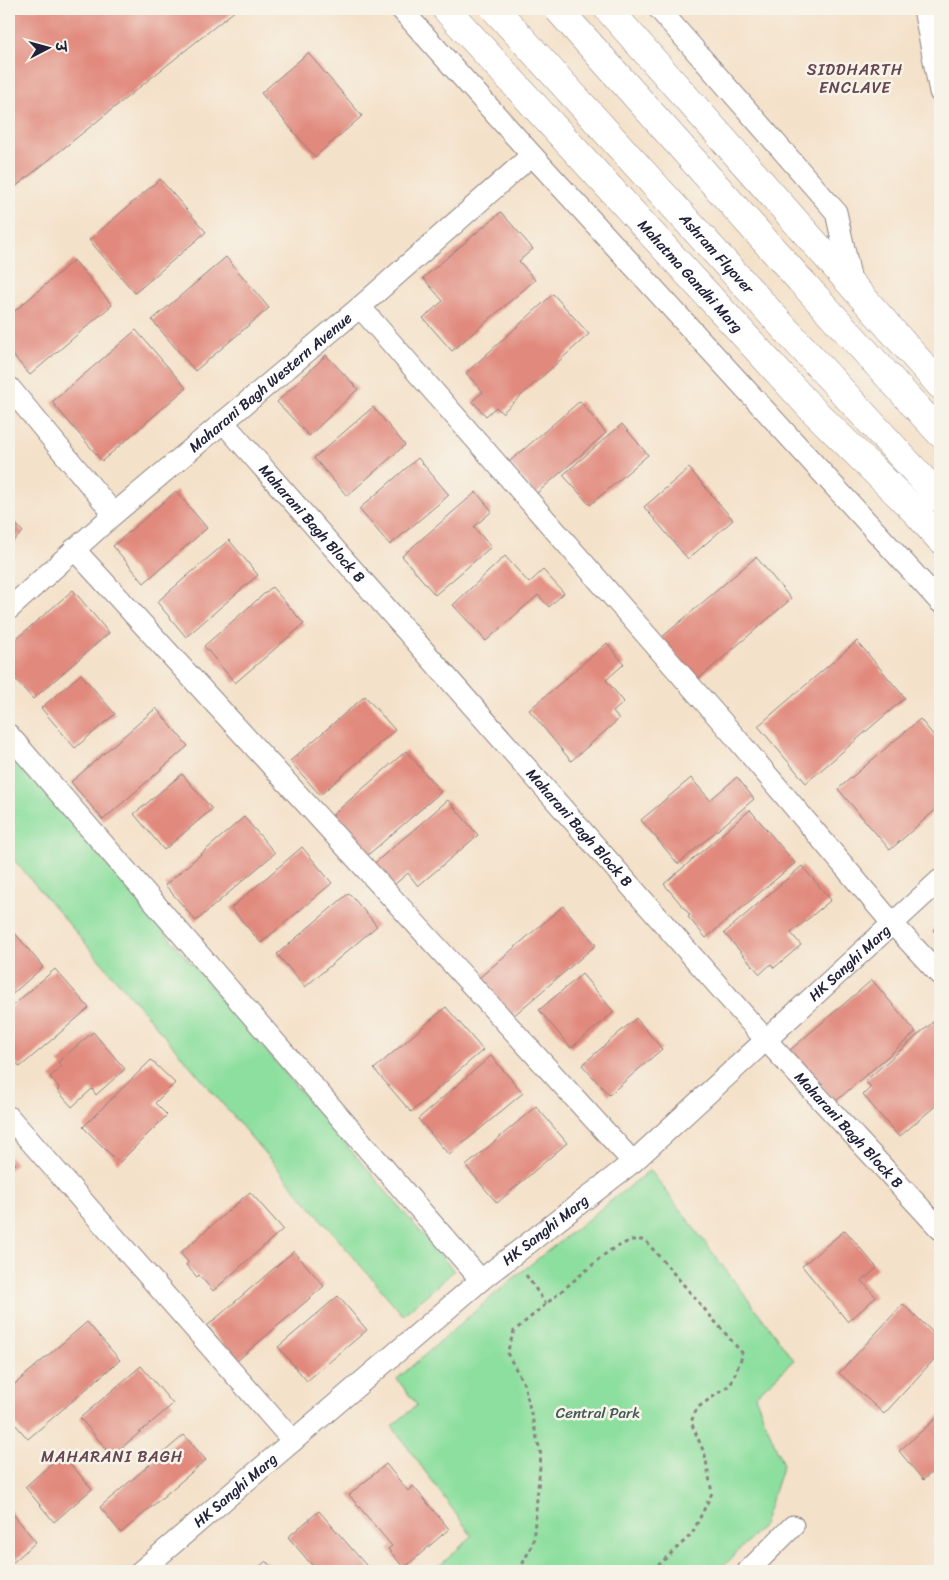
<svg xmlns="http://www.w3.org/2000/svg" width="949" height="1580" font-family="Sriracha,'Playpen Sans Deva',sans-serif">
  <rect width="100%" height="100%" fill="#f7f3e8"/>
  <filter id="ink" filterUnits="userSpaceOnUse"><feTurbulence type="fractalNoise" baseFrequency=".02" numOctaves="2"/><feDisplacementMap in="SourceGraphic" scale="10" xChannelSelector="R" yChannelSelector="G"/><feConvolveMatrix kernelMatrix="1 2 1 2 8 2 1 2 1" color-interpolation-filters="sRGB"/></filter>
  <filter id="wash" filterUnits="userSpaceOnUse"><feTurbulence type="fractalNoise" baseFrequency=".0096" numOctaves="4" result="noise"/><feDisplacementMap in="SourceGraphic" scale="20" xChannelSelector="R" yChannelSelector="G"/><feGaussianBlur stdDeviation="1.12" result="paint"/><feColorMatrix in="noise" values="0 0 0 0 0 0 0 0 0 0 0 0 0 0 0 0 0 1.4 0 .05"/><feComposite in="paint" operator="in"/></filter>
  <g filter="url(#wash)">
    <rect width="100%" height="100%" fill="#f4e1c9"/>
    <g fill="#8ddf9f" stroke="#58806d">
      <path d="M 9,750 L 454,1271 L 403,1315 L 9,854 Z"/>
      <path d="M 650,1170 L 794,1360 L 755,1396 L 783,1465 L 763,1525 L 719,1571 L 434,1571 L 472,1536 L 392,1426 L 417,1405 L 397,1379 L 511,1280 Z"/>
    </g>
    <g id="blocks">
      <g fill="#e1897d">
        <path d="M 9,9 L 237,9 L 9,192 Z"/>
        <path d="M 308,53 L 362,116 L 315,157 L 261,93 Z"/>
        <path d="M 160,179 L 206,232 L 135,293 L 89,240 Z"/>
        <path d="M 501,212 L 533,249 L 519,261 L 535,280 L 452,351 L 423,318 L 443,301 L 423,278 Z"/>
        <path d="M 226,257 L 269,308 L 195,371 L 152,320 Z"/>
        <path d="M 74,260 L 112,305 L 30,375 L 9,351 L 9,316 Z"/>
        <path d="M 553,294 L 589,334 L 502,413 L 496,407 L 486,416 L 472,401 L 483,392 L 466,373 Z"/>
        <path d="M 136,330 L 186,388 L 102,461 L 52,402 Z"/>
        <path d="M 326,355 L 358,389 L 309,436 L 277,402 Z"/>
        <path d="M 580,401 L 606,433 L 536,494 L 509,462 Z"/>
        <path d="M 373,407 L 405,445 L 347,496 L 314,458 Z"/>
        <path d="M 622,424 L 648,455 L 590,505 L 563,475 Z"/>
        <path d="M 418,458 L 449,495 L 390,545 L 359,509 Z"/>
        <path d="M 689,468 L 733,520 L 688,559 L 644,507 Z"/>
        <path d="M 176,491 L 207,528 L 144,583 L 113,546 Z"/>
        <path d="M 476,492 L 492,511 L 474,527 L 491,547 L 435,595 L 402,556 Z"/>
        <path d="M 9,516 L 23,532 L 9,545 Z"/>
        <path d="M 229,540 L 258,575 L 186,637 L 157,602 Z"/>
        <path d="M 505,556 L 529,583 L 543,570 L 564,593 L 549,607 L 538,595 L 486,641 L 453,605 Z"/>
        <path d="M 756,557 L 791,599 L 697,680 L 661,638 Z"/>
        <path d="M 272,587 L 304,624 L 235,683 L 204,646 Z"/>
        <path d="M 73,590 L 109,633 L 33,699 L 9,672 L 9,645 Z"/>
        <path d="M 857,641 L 905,698 L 806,783 L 758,726 Z"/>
        <path d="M 607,643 L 624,664 L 606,680 L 624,702 L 613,712 L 619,719 L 571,761 L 529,710 Z"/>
        <path d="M 81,674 L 115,714 L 75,748 L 41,708 Z"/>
        <path d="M 365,696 L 395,730 L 320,795 L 290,761 Z"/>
        <path d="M 156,708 L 188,746 L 103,820 L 71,782 Z"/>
        <path d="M 920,719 L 940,743 L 940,806 L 890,850 L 838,789 Z"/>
        <path d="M 406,751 L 441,792 L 362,860 L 328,819 Z"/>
        <path d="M 182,774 L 212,809 L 164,850 L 134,814 Z"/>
        <path d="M 737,777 L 754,799 L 678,864 L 641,820 L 691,778 L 710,800 Z"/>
        <path d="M 448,800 L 478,835 L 418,886 L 408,873 L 388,890 L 369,868 Z"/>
        <path d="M 750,810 L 795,863 L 706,938 L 688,917 L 690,915 L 664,884 Z"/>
        <path d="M 244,817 L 275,853 L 196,921 L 165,885 Z"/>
        <path d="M 302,847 L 332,883 L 261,943 L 231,908 Z"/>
        <path d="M 802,866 L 831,900 L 791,933 L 801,945 L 774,968 L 771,964 L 760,974 L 724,933 Z"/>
        <path d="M 349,893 L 377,926 L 305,987 L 277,954 Z"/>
        <path d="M 563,906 L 596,945 L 512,1017 L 479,978 Z"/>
        <path d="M 940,924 L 940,939 L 933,930 Z"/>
        <path d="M 9,926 L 43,967 L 9,997 Z"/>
        <path d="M 55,969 L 89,1008 L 20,1067 L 9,1054 L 9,1009 Z"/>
        <path d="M 582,974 L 614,1012 L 571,1048 L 539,1010 Z"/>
        <path d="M 872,980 L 916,1032 L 835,1102 L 790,1050 Z"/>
        <path d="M 446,1007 L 483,1050 L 411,1112 L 374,1069 Z"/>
        <path d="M 940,1016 L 940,1102 L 899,1137 L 863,1095 L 871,1087 L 865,1081 Z"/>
        <path d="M 636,1018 L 662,1049 L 609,1095 L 582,1065 Z"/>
        <path d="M 93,1032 L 125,1069 L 96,1095 L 92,1089 L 72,1107 L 57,1090 L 59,1088 L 50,1077 L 62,1066 L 58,1062 Z"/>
        <path d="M 491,1056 L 523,1093 L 449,1155 L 418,1119 Z"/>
        <path d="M 151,1060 L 175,1083 L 155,1103 L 167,1115 L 119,1163 L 83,1127 Z"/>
        <path d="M 536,1106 L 567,1143 L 497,1203 L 466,1166 Z"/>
        <path d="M 9,1155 L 16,1164 L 9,1170 Z"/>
        <path d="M 250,1192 L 283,1229 L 213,1291 L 199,1275 L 197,1277 L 186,1265 L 188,1262 L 180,1253 Z"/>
        <path d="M 845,1230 L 877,1268 L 862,1281 L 876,1297 L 848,1322 L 802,1266 Z"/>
        <path d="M 294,1251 L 324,1286 L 237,1361 L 207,1326 Z"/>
        <path d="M 338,1296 L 367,1330 L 307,1381 L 278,1347 Z"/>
        <path d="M 903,1304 L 940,1339 L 940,1353 L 884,1414 L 839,1373 Z"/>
        <path d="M 87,1322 L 120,1360 L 28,1439 L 9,1417 L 9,1389 Z"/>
        <path d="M 141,1366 L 173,1404 L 112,1456 L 80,1418 Z"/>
        <path d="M 940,1415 L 940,1465 L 923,1480 L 899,1451 Z"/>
        <path d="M 184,1435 L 206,1460 L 121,1533 L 100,1507 Z"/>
        <path d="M 62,1454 L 92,1489 L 54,1522 L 25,1487 Z"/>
        <path d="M 386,1464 L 408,1491 L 413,1486 L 449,1529 L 404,1568 L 388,1549 L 392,1546 L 349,1495 Z"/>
        <path d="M 9,1509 L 36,1542 L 9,1566 Z"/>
        <path d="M 319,1511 L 371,1571 L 317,1571 L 288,1537 Z"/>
        <path d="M 266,1561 L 275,1571 L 254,1571 Z"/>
      </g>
    </g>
  </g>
  <g filter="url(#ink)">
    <use href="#blocks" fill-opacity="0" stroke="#8b8282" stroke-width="1"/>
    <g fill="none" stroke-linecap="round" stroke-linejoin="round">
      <defs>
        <g id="street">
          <path d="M 401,9 L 532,155 L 940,602"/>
          <path d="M 659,9 L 836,212 L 852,285"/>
          <path d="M 924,9 L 940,92"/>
          <path d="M 360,307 L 731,732 L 892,923 L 940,975"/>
          <path d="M 9,387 L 114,514"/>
          <path id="s1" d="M 223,422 L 765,1039 L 940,1229"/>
          <path d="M 74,549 L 633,1162"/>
          <path id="s2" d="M 9,609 L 114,514 L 360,307 L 532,155"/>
          <path d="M 9,735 L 481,1280"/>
          <path d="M 9,1117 L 293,1441"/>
          <path id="s3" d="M 141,1571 L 481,1280 L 633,1162 L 940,880"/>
          <path d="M 748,1571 L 793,1526"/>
        </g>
        <g id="primary">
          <path id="s4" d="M 446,9 L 809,406 L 916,512 L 940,539"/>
          <path d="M 608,9 L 940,385"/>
        </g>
        <g id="highway">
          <path d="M 800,280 L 940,433"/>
          <path d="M 776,319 L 940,498"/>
        </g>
      </defs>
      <use href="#street" stroke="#8b8282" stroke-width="23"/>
      <use href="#primary" stroke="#8b8282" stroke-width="29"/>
      <use href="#highway" stroke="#8b8282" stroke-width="29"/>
      <g stroke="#8b8282" stroke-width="3" stroke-dasharray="4 4" stroke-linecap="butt">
        <path d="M 526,1275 L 546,1304"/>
        <path d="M 519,1571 L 533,1543 L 541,1455 L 524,1384 L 507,1353 L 514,1331 L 609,1251 L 631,1240 L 645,1240 L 743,1354 L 731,1384 L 697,1408 L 691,1422 L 705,1455 L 712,1493 L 692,1534 L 652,1571"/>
      </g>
      <use href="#street" stroke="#fff" stroke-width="21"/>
      <use href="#primary" stroke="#fff" stroke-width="28"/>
      <use href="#highway" stroke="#fff" stroke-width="28"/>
      <defs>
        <g id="highway-bridge">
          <path id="s5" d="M 495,9 L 776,319"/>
          <path d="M 558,9 L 800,280"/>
        </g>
      </defs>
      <use href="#highway-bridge" stroke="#8b8282" stroke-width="29" stroke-linecap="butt"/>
      <use href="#highway-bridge" stroke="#fff" stroke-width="28"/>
    </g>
  </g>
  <g text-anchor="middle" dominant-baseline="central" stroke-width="5" stroke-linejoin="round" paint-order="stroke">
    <g font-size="15" fill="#22223b" stroke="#f7f3e8">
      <text stroke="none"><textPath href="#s5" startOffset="330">Ashram Flyover</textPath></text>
      <text stroke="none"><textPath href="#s4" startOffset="362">Mahatma Gandhi Marg</textPath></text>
      <text stroke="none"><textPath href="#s2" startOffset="346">Maharani Bagh Western Avenue</textPath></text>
      <text stroke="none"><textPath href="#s1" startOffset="135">Maharani Bagh Block B</textPath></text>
      <text stroke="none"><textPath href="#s1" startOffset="540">Maharani Bagh Block B</textPath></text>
      <text stroke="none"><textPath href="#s3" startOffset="934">HK Sanghi Marg</textPath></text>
      <text stroke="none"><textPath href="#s1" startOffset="945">Maharani Bagh Block B</textPath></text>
      <text stroke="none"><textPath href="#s3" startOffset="529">HK Sanghi Marg</textPath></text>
      <text stroke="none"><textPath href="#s3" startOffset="124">HK Sanghi Marg</textPath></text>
    </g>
    <g font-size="15" fill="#425b59" stroke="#f7f3e8">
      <text x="598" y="1413">Central Park</text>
    </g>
    <g font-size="16" letter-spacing="1" fill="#654652" stroke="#f7f3e8">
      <text x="855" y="69">SIDDHARTH<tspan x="855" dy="18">ENCLAVE</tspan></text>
      <text x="112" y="1456">MAHARANI BAGH</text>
    </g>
  </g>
  <rect width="949" height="1580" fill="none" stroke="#f7f3e8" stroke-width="30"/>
  <g transform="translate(48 48) rotate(84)" stroke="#f7f3e8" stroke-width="4" paint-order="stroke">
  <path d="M0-4L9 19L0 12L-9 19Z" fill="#22223b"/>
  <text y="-8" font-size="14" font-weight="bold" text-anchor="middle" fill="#22223b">उ</text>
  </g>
</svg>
